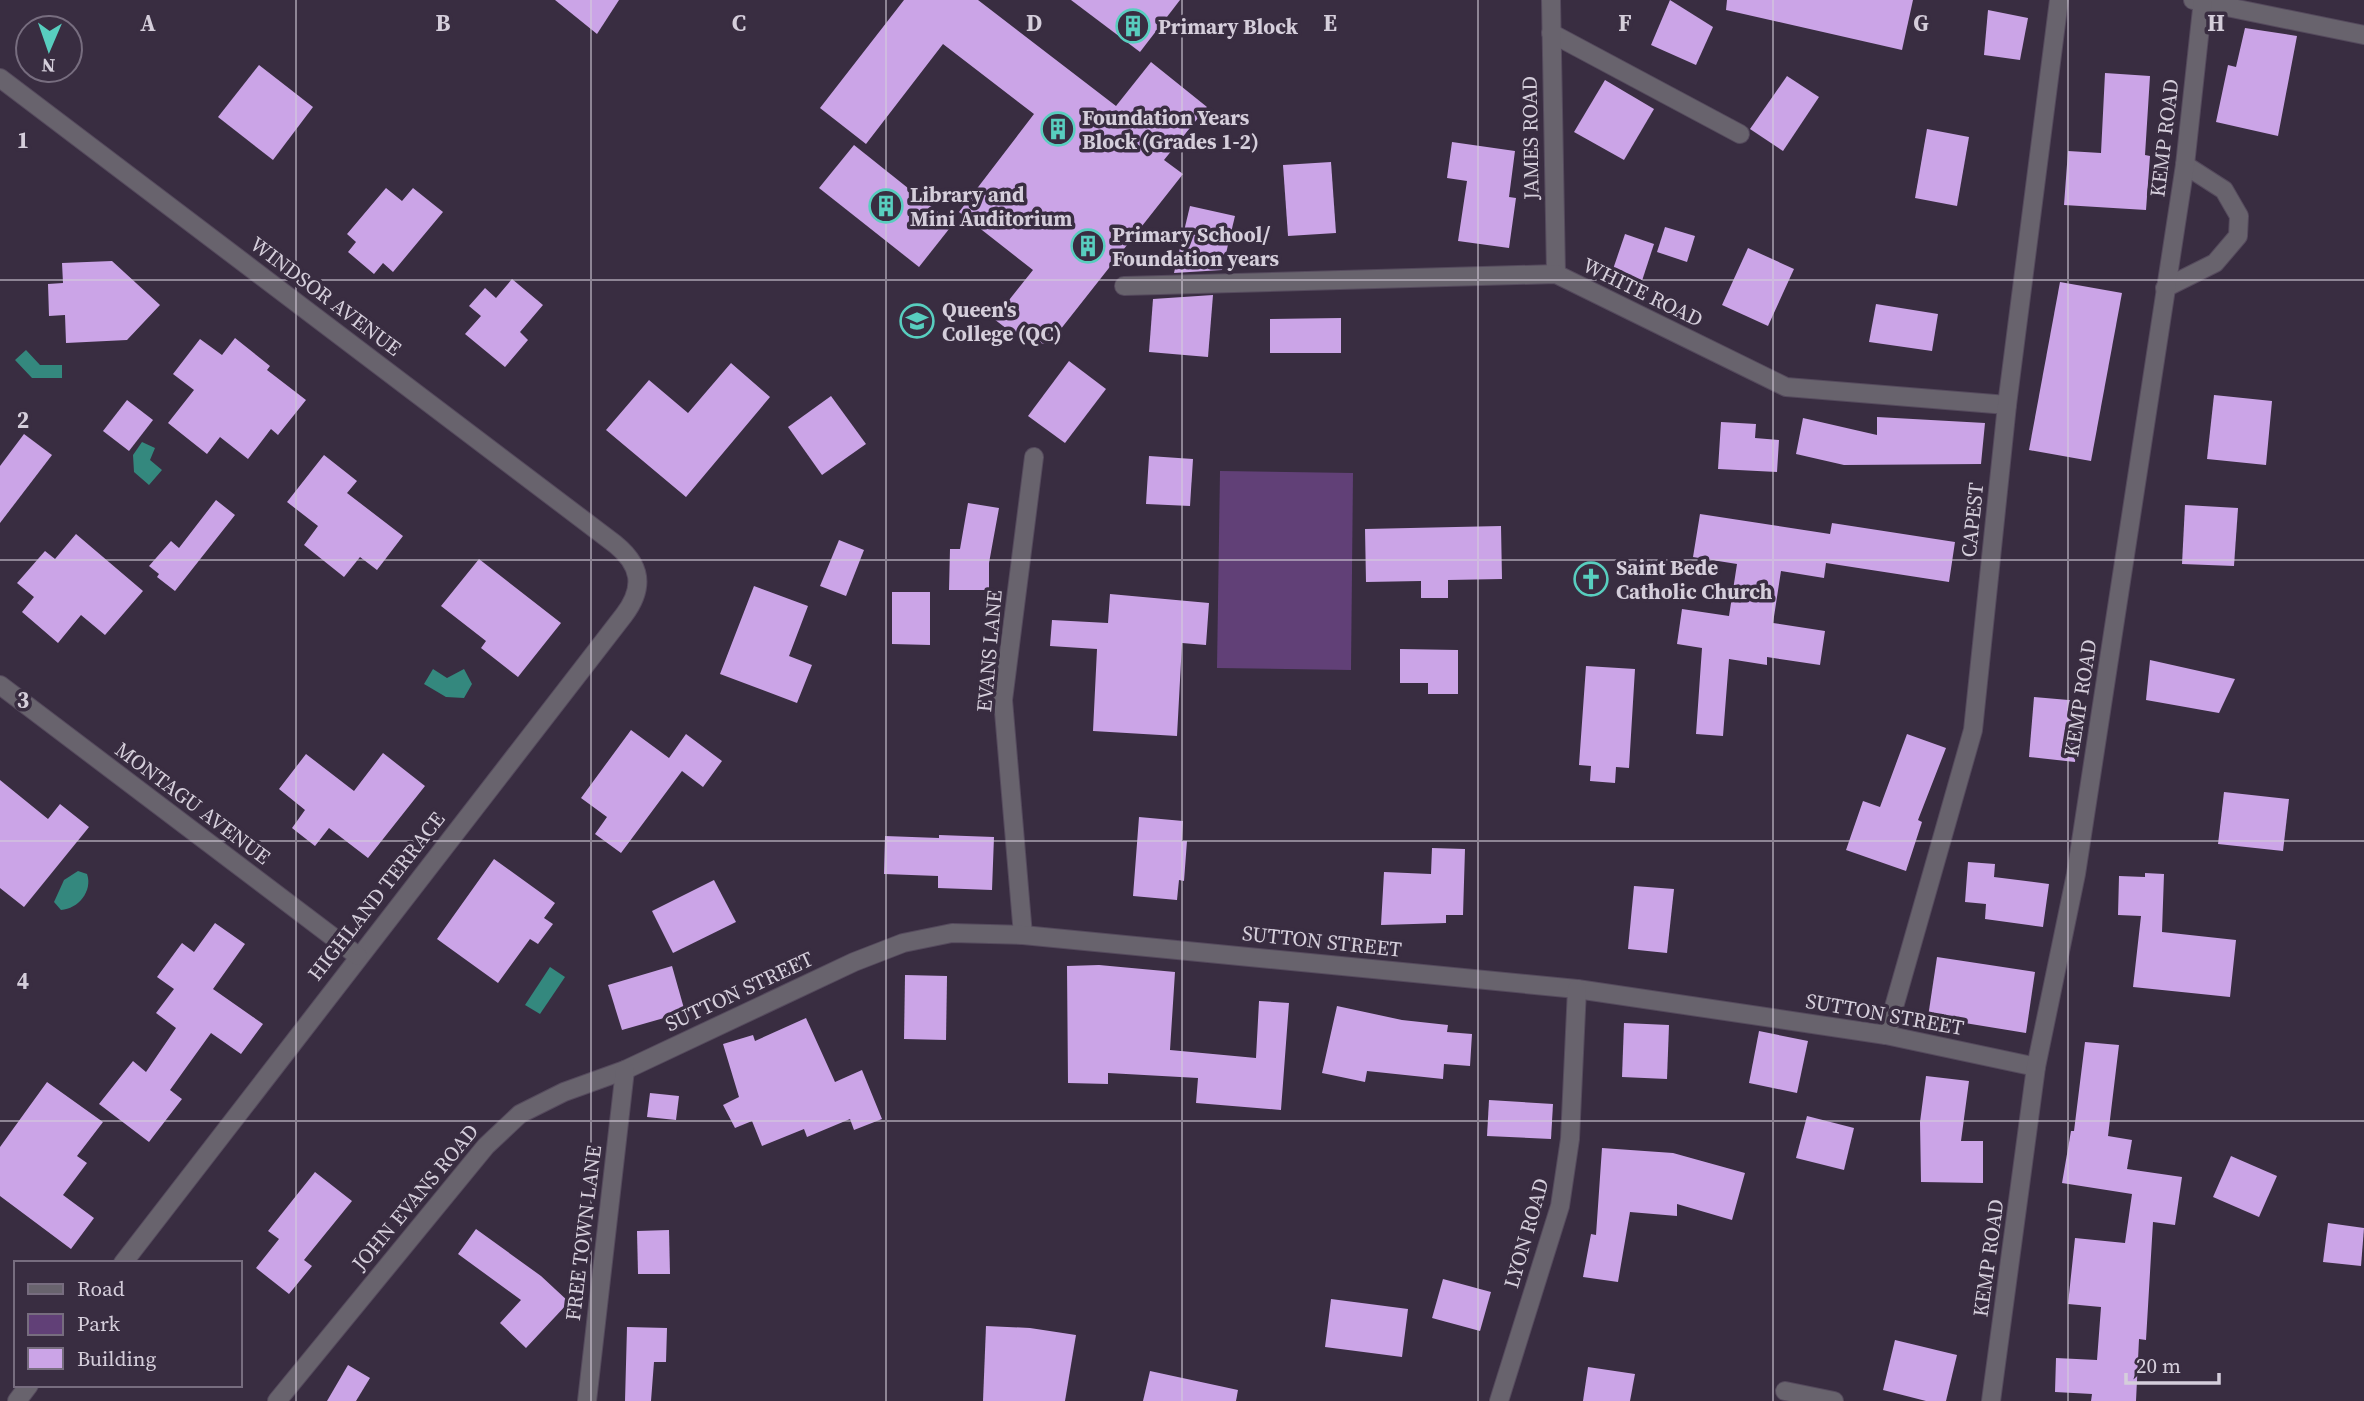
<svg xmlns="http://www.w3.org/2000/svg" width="2364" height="1401" font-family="'Source Serif 4',serif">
  <rect width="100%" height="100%" fill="#392d41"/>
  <path fill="#614077" d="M 1220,471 L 1353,473 L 1351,670 L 1217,668 Z"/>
  <g fill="#34887e">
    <path d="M 26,350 L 40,365 L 62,365 L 62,378 L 32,378 L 15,360 Z"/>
    <path d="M 142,442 L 155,448 L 150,460 L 162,470 L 149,485 L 134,472 L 133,455 Z"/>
    <path d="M 433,669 L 447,678 L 464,669 L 472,684 L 464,698 L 446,697 L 424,684 Z"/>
    <path d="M 78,871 L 87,874 C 93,891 78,909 61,910 L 54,902 L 64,880 Z"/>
    <path d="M 550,967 L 565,977 L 540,1014 L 525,1005 Z"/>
  </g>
  <g fill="#cba4e7">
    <path d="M 555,0 L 619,0 L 597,34 Z"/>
    <path d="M 904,0 L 978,0 L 1116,106 L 1151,62 L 1207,107 L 1164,160 L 1183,174 L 1049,344 L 1024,342 L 994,319 L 1033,270 L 959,212 L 1034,114 L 943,44 L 866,144 L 820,108 Z"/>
    <path d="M 1071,0 L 1180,0 L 1140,52 Z"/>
    <path d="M 1670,0 L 1713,27 L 1696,65 L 1651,45 Z"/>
    <path d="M 1727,0 L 1913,0 L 1902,50 L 1726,10 Z"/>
    <path d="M 1988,10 L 2028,18 L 2020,60 L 1984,55 Z"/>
    <path d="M 2245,28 L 2297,36 L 2278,136 L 2216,122 L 2228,65 L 2236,67 Z"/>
    <path d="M 259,65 L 313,107 L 273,160 L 218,117 Z"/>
    <path d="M 2105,73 L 2150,76 L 2145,155 L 2150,156 L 2146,210 L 2064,205 L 2068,151 L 2101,153 Z"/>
    <path d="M 1787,76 L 1819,97 L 1783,151 L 1750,129 Z"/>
    <path d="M 1605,80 L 1654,109 L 1624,160 L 1574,132 Z"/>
    <path d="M 1927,129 L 1969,137 L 1957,206 L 1915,198 Z"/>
    <path d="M 1452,142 L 1515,151 L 1509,197 L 1516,198 L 1509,248 L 1458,241 L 1467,181 L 1447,178 Z"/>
    <path d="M 854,145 L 953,224 L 919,267 L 819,188 Z"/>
    <path d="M 1331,162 L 1336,233 L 1288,236 L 1283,165 Z"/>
    <path d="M 386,188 L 402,201 L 413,188 L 443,212 L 393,272 L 383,263 L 374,274 L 348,252 L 356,242 L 347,234 Z"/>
    <path d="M 1190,206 L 1235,216 L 1222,270 L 1174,273 Z"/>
    <path d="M 1665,227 L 1695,236 L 1687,262 L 1657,252 Z"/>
    <path d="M 1625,234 L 1654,244 L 1640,287 L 1610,278 Z"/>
    <path d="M 1748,248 L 1794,269 L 1768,326 L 1722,305 Z"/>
    <path d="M 112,261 L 160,305 L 127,340 L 66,343 L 65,315 L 49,316 L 48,284 L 63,283 L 62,263 Z"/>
    <path d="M 512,279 L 543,305 L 520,332 L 528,340 L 505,367 L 465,334 L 481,316 L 469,306 L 485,288 L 496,298 Z"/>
    <path d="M 2060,282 L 2122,293 L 2091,461 L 2029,450 Z"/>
    <path d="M 1213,295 L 1208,357 L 1149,352 L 1153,299 Z"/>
    <path d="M 1876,304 L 1938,314 L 1932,351 L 1869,342 Z"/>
    <path d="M 1341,318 L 1341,353 L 1270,353 L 1270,319 Z"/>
    <path d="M 235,338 L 270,366 L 267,370 L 306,400 L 278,435 L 271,429 L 248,459 L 220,437 L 207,454 L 168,423 L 194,390 L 173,374 L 200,339 L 222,355 Z"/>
    <path d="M 1069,361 L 1106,389 L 1065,443 L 1028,416 Z"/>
    <path d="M 731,363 L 770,397 L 686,497 L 606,430 L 649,380 L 688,413 Z"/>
    <path d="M 2214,395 L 2272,401 L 2266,465 L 2207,459 Z"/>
    <path d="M 831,396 L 866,444 L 822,475 L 788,427 Z"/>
    <path d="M 127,400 L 153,420 L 129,451 L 103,431 Z"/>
    <path d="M 1877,417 L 1985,423 L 1981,464 L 1844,465 L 1796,454 L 1803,418 L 1877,435 Z"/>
    <path d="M 1721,422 L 1756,424 L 1755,438 L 1779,440 L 1777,472 L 1718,469 Z"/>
    <path d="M 24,434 L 52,455 L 0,523 L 0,466 Z"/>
    <path d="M 324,455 L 357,481 L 347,493 L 403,536 L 377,570 L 360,557 L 344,577 L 304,545 L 318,526 L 287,502 Z"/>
    <path d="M 1149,456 L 1193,459 L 1190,506 L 1146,504 Z"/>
    <path d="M 216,500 L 235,515 L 175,591 L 157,577 L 159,574 L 149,566 L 171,541 L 179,548 Z"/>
    <path d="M 968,503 L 999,508 L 989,563 L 989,590 L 949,590 L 950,549 L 960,549 Z"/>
    <path d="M 2185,505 L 2238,508 L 2234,566 L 2182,564 Z"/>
    <path d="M 1700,514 L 1830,534 L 1832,523 L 1955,542 L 1949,582 L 1826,563 L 1824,578 L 1781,571 L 1773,623 L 1825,631 L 1820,665 L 1767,657 L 1767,665 L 1729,659 L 1723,736 L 1696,734 L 1702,648 L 1677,644 L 1682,609 L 1729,616 L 1737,564 L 1693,557 Z"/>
    <path d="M 1501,526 L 1502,579 L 1448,580 L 1448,598 L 1421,598 L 1421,581 L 1366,582 L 1365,529 Z"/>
    <path d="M 76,534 L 143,591 L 105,635 L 81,615 L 58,643 L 22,612 L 34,597 L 17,583 L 45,551 L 55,559 Z"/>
    <path d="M 839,540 L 864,550 L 846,596 L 820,586 Z"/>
    <path d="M 479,559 L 561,623 L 518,677 L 481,648 L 486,641 L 441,606 Z"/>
    <path d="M 754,586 L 808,606 L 789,656 L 812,665 L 797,703 L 720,674 Z"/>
    <path d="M 892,592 L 930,592 L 930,645 L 892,644 Z"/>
    <path d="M 1110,594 L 1209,603 L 1206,645 L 1182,643 L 1177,736 L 1093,731 L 1097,649 L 1050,646 L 1052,620 L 1108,623 Z"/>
    <path d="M 1400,649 L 1458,650 L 1458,694 L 1428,694 L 1428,683 L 1400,683 Z"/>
    <path d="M 2150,660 L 2235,679 L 2219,713 L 2146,700 Z"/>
    <path d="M 1586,666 L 1635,669 L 1629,768 L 1616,767 L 1615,783 L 1590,781 L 1591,766 L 1579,765 Z"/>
    <path d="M 2034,697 L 2080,701 L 2075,762 L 2029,757 Z"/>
    <path d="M 631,730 L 669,758 L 686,734 L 722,761 L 703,787 L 682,771 L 621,853 L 595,834 L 607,817 L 581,798 Z"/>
    <path d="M 1907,734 L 1946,748 L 1918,820 L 1922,822 L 1906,871 L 1846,850 L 1863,801 L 1880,807 Z"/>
    <path d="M 383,753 L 425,786 L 368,858 L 329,828 L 315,846 L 292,828 L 305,810 L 279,789 L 306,754 L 354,791 Z"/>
    <path d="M 0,780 L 48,819 L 60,804 L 89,827 L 24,907 L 0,888 Z"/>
    <path d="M 2224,792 L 2289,799 L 2283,851 L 2218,844 Z"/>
    <path d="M 1139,817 L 1183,821 L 1182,841 L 1187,841 L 1184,881 L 1179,880 L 1177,900 L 1133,896 Z"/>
    <path d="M 939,835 L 994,837 L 992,890 L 938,888 L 938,876 L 884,874 L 885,836 L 939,838 Z"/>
    <path d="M 1432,848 L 1465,849 L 1463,915 L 1446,915 L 1446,923 L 1381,925 L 1384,872 L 1431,874 Z"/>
    <path d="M 494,859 L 555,903 L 544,918 L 553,924 L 538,944 L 530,939 L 498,983 L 437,939 Z"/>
    <path d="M 1968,862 L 1995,864 L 1994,877 L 2049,884 L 2043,927 L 1985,919 L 1986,904 L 1965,902 Z"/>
    <path d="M 2145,873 L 2164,874 L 2162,932 L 2236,940 L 2230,997 L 2133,987 L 2141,916 L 2118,915 L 2119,876 L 2145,877 Z"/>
    <path d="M 714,880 L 736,922 L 673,953 L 652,911 Z"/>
    <path d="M 1634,886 L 1674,889 L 1667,953 L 1628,949 Z"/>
    <path d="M 215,923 L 245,944 L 213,989 L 263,1024 L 241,1054 L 211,1033 L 170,1090 L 182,1099 L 149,1142 L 99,1104 L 133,1061 L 146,1072 L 176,1028 L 156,1013 L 174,989 L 157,977 L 182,943 L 194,952 Z"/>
    <path d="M 1937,957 L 2035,972 L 2026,1033 L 1928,1017 Z"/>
    <path d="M 1099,965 L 1175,972 L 1170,1050 L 1256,1058 L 1259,1001 L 1289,1003 L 1281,1110 L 1196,1103 L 1198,1078 L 1108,1073 L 1108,1084 L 1068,1083 L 1067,966 Z"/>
    <path d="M 672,966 L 685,1012 L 622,1030 L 608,985 Z"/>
    <path d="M 905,975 L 947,976 L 946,1040 L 904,1039 Z"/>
    <path d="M 1337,1006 L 1402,1020 L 1448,1025 L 1447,1032 L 1472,1034 L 1470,1066 L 1444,1064 L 1443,1079 L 1367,1071 L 1365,1082 L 1322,1073 Z"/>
    <path d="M 806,1018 L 835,1082 L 862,1070 L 882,1119 L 854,1130 L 850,1119 L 807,1137 L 804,1129 L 762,1146 L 752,1121 L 735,1128 L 723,1105 L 739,1097 L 723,1044 L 753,1035 L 755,1041 Z"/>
    <path d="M 1624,1023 L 1669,1025 L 1667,1079 L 1622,1077 Z"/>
    <path d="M 1759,1031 L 1808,1041 L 1797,1093 L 1749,1083 Z"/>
    <path d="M 2085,1042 L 2119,1045 L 2108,1136 L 2132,1140 L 2127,1169 L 2182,1177 L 2175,1225 L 2153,1222 L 2146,1340 L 2139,1339 L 2136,1401 L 2091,1401 L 2092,1394 L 2055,1392 L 2056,1358 L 2097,1360 L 2101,1307 L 2068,1304 L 2075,1238 L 2125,1243 L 2132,1194 L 2062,1183 L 2071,1131 L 2074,1131 Z"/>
    <path d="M 1926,1076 L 1969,1081 L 1961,1141 L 1983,1141 L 1983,1183 L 1921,1182 L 1920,1122 Z"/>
    <path d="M 47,1082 L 103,1122 L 77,1156 L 87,1163 L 63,1195 L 94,1218 L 71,1249 L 0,1196 L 0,1147 Z"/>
    <path d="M 650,1093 L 679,1096 L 676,1120 L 647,1117 Z"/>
    <path d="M 1489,1100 L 1553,1104 L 1551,1139 L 1487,1136 Z"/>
    <path d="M 1807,1116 L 1854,1128 L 1844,1170 L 1796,1158 Z"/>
    <path d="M 1602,1148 L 1673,1153 L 1745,1173 L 1732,1220 L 1677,1204 L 1677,1216 L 1630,1212 L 1618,1282 L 1583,1277 L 1591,1234 L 1596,1235 Z"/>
    <path d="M 2231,1156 L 2277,1176 L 2259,1217 L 2213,1197 Z"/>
    <path d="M 315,1172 L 352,1201 L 304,1260 L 312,1266 L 289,1294 L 256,1268 L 279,1239 L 268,1231 Z"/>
    <path d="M 2328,1223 L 2364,1228 L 2361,1266 L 2323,1262 Z"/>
    <path d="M 476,1229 L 541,1276 L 569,1302 L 526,1348 L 500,1323 L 521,1300 L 458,1254 Z"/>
    <path d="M 669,1230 L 670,1274 L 638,1274 L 637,1231 Z"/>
    <path d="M 1443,1279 L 1491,1292 L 1480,1331 L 1432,1318 Z"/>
    <path d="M 1331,1299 L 1408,1309 L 1402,1357 L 1325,1347 Z"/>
    <path d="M 986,1326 L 1030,1328 L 1076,1335 L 1065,1401 L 983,1401 Z"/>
    <path d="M 627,1327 L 667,1328 L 666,1362 L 654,1362 L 651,1401 L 625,1401 Z"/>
    <path d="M 1895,1340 L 1957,1355 L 1946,1401 L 1926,1401 L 1883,1390 Z"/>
    <path d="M 348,1365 L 370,1378 L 356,1401 L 327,1401 Z"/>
    <path d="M 1588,1367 L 1635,1374 L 1630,1401 L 1583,1401 Z"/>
    <path d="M 1150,1371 L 1238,1390 L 1236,1401 L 1143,1401 Z"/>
  </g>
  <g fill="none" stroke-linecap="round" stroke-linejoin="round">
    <defs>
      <g id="service">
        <path d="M 1551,33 L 1740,134"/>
        <path d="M 2165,288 L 2215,263 L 2238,236 L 2239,216 L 2224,190 L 2185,165"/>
        <path d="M 1785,1391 L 1834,1401"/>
      </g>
      <g id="minor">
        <path d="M 1551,0 L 1556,274"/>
        <path d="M 2193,0 L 2364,35"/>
        <path d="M 0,78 L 615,544 C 641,565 645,587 624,615 L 123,1263"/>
        <path d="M 1124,286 L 1556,274 L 1786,387 L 2007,405"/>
        <path d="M 0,685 L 358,956"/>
        <path d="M 1023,935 L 1003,700 L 1034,457"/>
        <path d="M 1886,1035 L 1973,730 L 2007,405 L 2059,0"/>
        <path d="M 17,1401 L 29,1385"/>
        <path d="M 277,1401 L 486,1146 L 520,1114 L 564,1092 L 625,1070 L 854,962 L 903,943 L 952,933 L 1023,935 L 1577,989 L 1886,1035 L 2036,1067"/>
        <path d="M 587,1401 L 625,1070"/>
        <path d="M 1499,1401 L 1560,1206 L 1570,1139 L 1577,989"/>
      </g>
      <path id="tertiary" d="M 1991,1401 L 2036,1067 L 2076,874 L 2185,165 L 2203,0"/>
    </defs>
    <use href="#service" stroke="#554a5d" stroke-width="20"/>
    <use href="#minor" stroke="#554a5d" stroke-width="20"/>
    <use href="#tertiary" stroke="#554a5d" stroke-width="20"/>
    <use href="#service" stroke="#68636d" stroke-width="18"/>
    <use href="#minor" stroke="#68636d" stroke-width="18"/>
    <use href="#tertiary" stroke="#68636d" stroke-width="18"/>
  </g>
  <path fill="none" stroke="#d5cedb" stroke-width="2" stroke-opacity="0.55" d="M 296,0 L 296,1401M 591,0 L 591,1401M 886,0 L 886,1401M 1182,0 L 1182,1401M 1478,0 L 1478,1401M 1773,0 L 1773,1401M 2068,0 L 2068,1401M 0,280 L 2364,280M 0,560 L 2364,560M 0,841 L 2364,841M 0,1121 L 2364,1121"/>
  <defs>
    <symbol id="building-ring" viewBox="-11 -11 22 22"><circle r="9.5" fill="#392d41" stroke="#58cebf" stroke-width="1.5"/><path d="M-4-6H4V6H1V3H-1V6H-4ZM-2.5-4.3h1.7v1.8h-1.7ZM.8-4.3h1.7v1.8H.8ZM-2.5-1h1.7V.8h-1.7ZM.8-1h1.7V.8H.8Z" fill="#58cebf"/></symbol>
    <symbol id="school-ring" viewBox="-11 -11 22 22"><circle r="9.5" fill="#392d41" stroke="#58cebf" stroke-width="1.5"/><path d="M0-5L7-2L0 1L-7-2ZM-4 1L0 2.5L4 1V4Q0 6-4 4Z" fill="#58cebf"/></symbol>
    <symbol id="church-ring" viewBox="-11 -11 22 22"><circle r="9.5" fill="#392d41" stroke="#58cebf" stroke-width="1.5"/><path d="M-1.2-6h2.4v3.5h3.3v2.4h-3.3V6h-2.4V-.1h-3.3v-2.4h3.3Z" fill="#58cebf"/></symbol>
  </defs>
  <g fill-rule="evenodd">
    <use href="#building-ring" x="1114" y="7" width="38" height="38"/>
    <use href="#building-ring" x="1039" y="110" width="38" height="38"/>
    <use href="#building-ring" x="867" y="187" width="38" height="38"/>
    <use href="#building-ring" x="1069" y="227" width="38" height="38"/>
    <use href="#school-ring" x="898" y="302" width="38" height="38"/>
    <use href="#church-ring" x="1572" y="560" width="38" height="38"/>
  </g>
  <g text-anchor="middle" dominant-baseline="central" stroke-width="7" stroke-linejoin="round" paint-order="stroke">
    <g font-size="21" font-weight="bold" fill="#d5cedb" stroke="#392d41" text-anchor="start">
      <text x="1158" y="26">Primary Block</text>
      <text x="1082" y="117">Foundation Years<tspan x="1082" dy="24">Block (Grades 1-2)</tspan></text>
      <text x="910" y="194">Library and<tspan x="910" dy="24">Mini Auditorium</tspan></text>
      <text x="1112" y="234">Primary School/<tspan x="1112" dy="24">Foundation years</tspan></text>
      <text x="942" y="309">Queen's<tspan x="942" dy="24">College (QC)</tspan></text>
      <text x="1616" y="567">Saint Bede<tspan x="1616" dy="24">Catholic Church</tspan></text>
    </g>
    <g font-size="21" fill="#d5cedb" stroke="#392d41">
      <text transform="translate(1530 138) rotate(-91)">JAMES ROAD</text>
      <text transform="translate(2164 138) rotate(-83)">KEMP ROAD</text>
      <text transform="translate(1643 292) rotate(26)">WHITE ROAD</text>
      <text transform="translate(326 296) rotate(37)">WINDSOR AVENUE</text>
      <text transform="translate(1972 520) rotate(-84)">CAPEST</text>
      <text transform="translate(989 651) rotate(-85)">EVANS LANE</text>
      <text transform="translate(2080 698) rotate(-81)">KEMP ROAD</text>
      <text transform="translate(193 803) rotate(37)">MONTAGU AVENUE</text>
      <text transform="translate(376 896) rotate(-52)">HIGHLAND TERRACE</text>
      <text transform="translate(1322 941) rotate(6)">SUTTON STREET</text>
      <text transform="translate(739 991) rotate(-25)">SUTTON STREET</text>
      <text transform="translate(1885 1014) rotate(10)">SUTTON STREET</text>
      <text transform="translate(415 1197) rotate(-50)">JOHN EVANS ROAD</text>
      <text transform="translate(583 1233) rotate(-83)">FREE TOWN LANE</text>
      <text transform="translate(1526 1233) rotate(-74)">LYON ROAD</text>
      <text transform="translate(1988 1258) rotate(-82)">KEMP ROAD</text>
    </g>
  </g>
  <g font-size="23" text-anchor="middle" font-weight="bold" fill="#d5cedb" stroke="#392d41" stroke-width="7" stroke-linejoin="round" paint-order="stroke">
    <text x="148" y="31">A</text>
    <text x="443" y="31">B</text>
    <text x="739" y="31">C</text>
    <text x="1034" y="31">D</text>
    <text x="1330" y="31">E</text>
    <text x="1625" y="31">F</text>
    <text x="1921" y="31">G</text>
    <text x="2216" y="31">H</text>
    <text x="23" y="148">1</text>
    <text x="23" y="428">2</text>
    <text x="23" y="708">3</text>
    <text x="23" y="989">4</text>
  </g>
  <rect x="14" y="1261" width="228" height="126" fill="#392d41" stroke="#776d7f" stroke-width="2"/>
  <rect x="28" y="1284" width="35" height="10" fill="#68636d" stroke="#776d7f" stroke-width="2"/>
  <text x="77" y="1296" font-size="21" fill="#d5cedb">Road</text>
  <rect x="28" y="1314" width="35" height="21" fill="#614077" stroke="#776d7f" stroke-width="2"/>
  <text x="77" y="1331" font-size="21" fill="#d5cedb">Park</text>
  <rect x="28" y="1348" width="35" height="21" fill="#cba4e7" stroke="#776d7f" stroke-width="2"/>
  <text x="77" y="1366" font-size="21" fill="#d5cedb">Building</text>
  <g transform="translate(49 49) rotate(182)"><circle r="33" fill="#392d41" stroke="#776d7f" stroke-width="2"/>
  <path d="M0-5L12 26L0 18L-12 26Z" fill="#58cebf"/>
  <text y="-10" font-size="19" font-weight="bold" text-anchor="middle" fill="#d5cedb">N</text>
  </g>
  <path d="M2126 1373v10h93v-10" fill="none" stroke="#d5cedb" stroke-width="3.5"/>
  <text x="2136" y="1373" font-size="21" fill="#d5cedb" stroke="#392d41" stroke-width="5" paint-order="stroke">20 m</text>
</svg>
